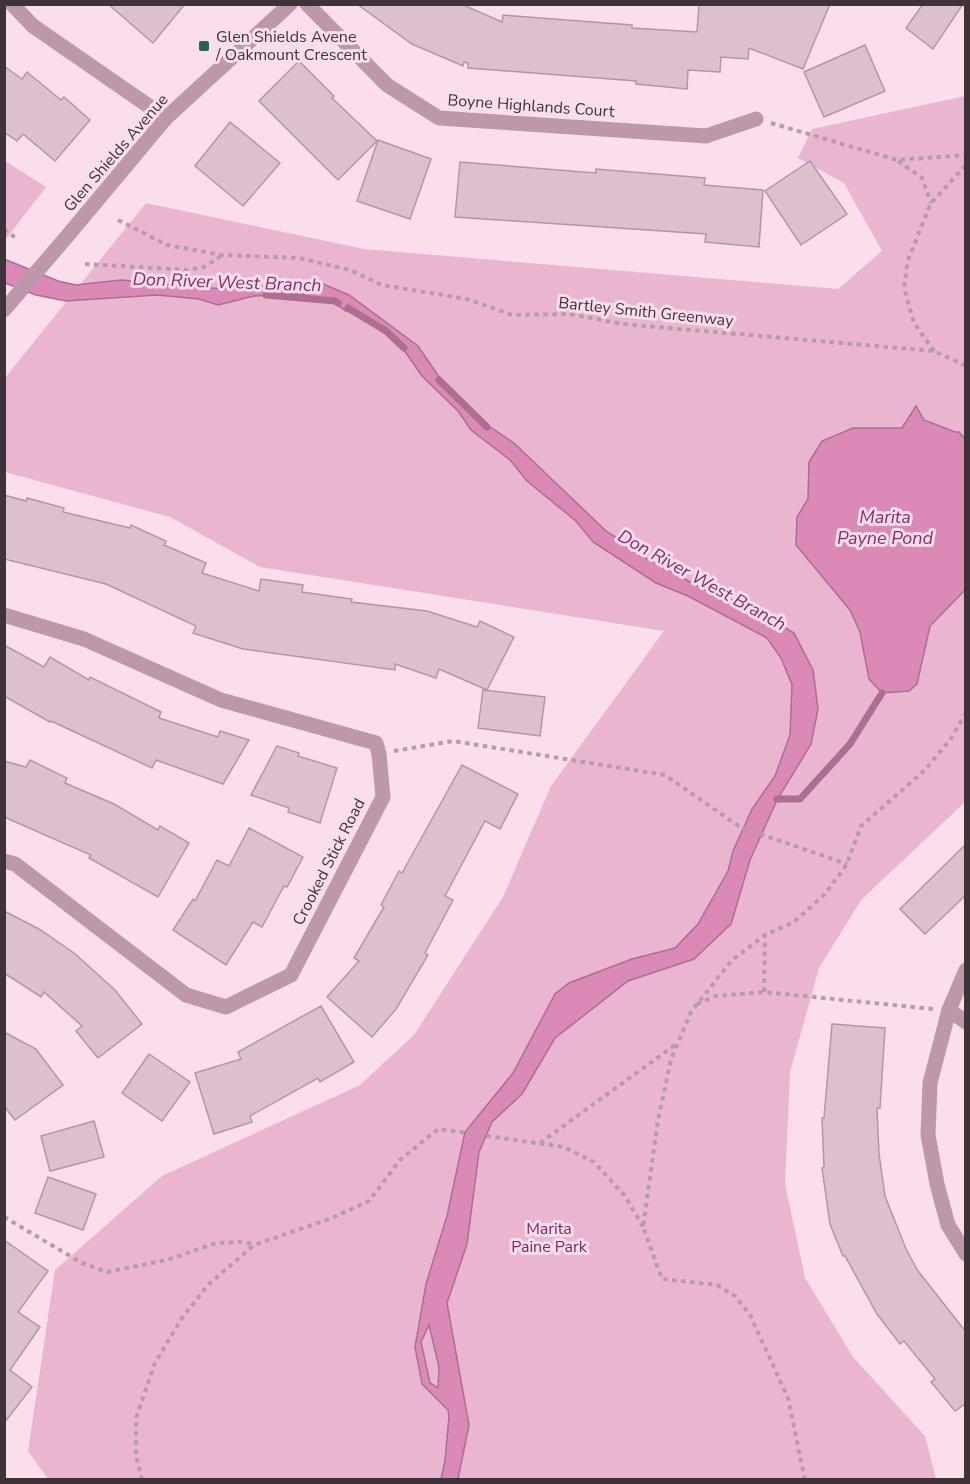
<svg xmlns="http://www.w3.org/2000/svg" width="970" height="1484" font-family="'Nunito Sans',sans-serif">
  <rect width="100%" height="100%" fill="#fbdeec"/>
  <g fill="#eab5d0">
    <path d="M 965,96 L 965,802 L 861,900 L 819,968 L 790,1072 L 785,1184 L 805,1278 L 853,1357 L 925,1436 L 936,1479 L 48,1479 L 28,1451 L 55,1270 L 162,1176 L 360,1085 L 414,1035 L 503,897 L 551,786 L 664,631 L 260,567 L 170,517 L 5,472 L 4,379 L 146,203 L 364,249 L 838,289 L 882,251 L 844,183 L 798,158 L 812,129 Z"/>
    <path d="M 5,161 L 46,187 L 5,240 Z"/>
  </g>
  <g fill="#db89b6" stroke="#ac6f90" stroke-width="1.5" fill-rule="evenodd">
    <path d="M 4,259 L 58,281 L 76,285 L 121,280 L 223,289 L 321,283 L 349,295 L 418,346 L 448,390 L 474,416 L 514,443 L 607,532 L 621,540 L 634,552 L 709,592 L 747,605 L 794,633 L 813,670 L 818,709 L 811,744 L 777,800 L 750,860 L 731,924 L 694,959 L 628,981 L 555,1038 L 522,1094 L 492,1122 L 479,1152 L 467,1244 L 447,1303 L 469,1425 L 458,1479 L 441,1479 L 445,1461 L 449,1416 L 448,1410 L 422,1384 L 415,1347 L 426,1284 L 447,1216 L 465,1132 L 513,1073 L 555,994 L 569,983 L 632,959 L 675,948 L 698,924 L 728,871 L 733,851 L 752,809 L 775,776 L 790,735 L 792,685 L 781,658 L 767,638 L 688,596 L 656,583 L 593,542 L 576,521 L 527,481 L 510,460 L 471,430 L 458,411 L 422,376 L 397,340 L 359,314 L 346,311 L 330,300 L 298,294 L 254,296 L 218,305 L 199,299 L 157,295 L 66,301 L 36,295 L 5,283 ZM 429,1325 L 439,1367 L 438,1388 L 430,1383 L 421,1342 Z"/>
    <path d="M 916,406 L 924,420 L 955,432 L 959,432 L 965,439 L 965,590 L 930,626 L 917,684 L 909,691 L 882,693 L 869,679 L 860,632 L 850,610 L 796,545 L 797,517 L 808,499 L 809,462 L 822,441 L 853,428 L 902,428 Z"/>
  </g>
  <g fill="none" stroke-linecap="round" stroke-linejoin="round">
    <g stroke="#ac6f90" stroke-width="7">
      <path d="M 266,295 L 335,301 L 338,303"/>
      <path d="M 348,308 L 386,331 L 404,348"/>
      <path d="M 439,380 L 487,427"/>
      <path d="M 777,799 L 800,799 L 850,744 L 882,693"/>
    </g>
  </g>
  <g fill="#dcc0ce" stroke="#b297a4" stroke-width="1.5">
    <path d="M 108,4 L 185,4 L 153,43 Z"/>
    <path d="M 357,4 L 461,4 L 502,22 L 503,15 L 632,25 L 632,28 L 697,32 L 699,4 L 830,4 L 803,69 L 749,48 L 748,59 L 721,57 L 720,72 L 688,70 L 687,89 L 636,84 L 636,81 L 468,68 L 468,63 L 464,62 L 463,66 L 412,44 Z"/>
    <path d="M 923,4 L 963,4 L 933,49 L 906,28 Z"/>
    <path d="M 865,45 L 885,91 L 824,117 L 804,72 Z"/>
    <path d="M 299,61 L 334,96 L 332,98 L 377,141 L 338,180 L 259,101 Z"/>
    <path d="M 4,66 L 22,79 L 27,72 L 61,100 L 64,97 L 90,120 L 55,161 L 23,134 L 17,141 L 4,132 Z"/>
    <path d="M 230,122 L 280,163 L 243,206 L 195,166 Z"/>
    <path d="M 378,140 L 431,159 L 410,219 L 357,201 Z"/>
    <path d="M 810,161 L 847,214 L 801,245 L 765,191 Z"/>
    <path d="M 460,162 L 596,173 L 596,169 L 705,178 L 704,185 L 763,190 L 759,247 L 705,242 L 706,234 L 455,217 Z"/>
    <path d="M 4,495 L 26,501 L 27,498 L 64,508 L 63,512 L 130,528 L 131,525 L 166,541 L 164,545 L 206,563 L 202,573 L 259,591 L 261,579 L 303,585 L 302,592 L 352,599 L 351,602 L 427,611 L 477,627 L 480,621 L 514,637 L 487,690 L 439,669 L 436,678 L 395,664 L 395,670 L 243,649 L 193,633 L 196,626 L 106,584 L 4,559 Z"/>
    <path d="M 4,645 L 44,667 L 50,657 L 89,680 L 90,677 L 161,712 L 159,718 L 218,737 L 220,731 L 249,740 L 223,784 L 156,760 L 152,768 L 51,721 L 50,722 L 4,696 Z"/>
    <path d="M 483,690 L 545,697 L 540,736 L 478,728 Z"/>
    <path d="M 277,746 L 299,753 L 298,756 L 337,768 L 320,823 L 288,812 L 289,808 L 251,795 Z"/>
    <path d="M 30,760 L 67,778 L 65,783 L 114,804 L 158,830 L 160,826 L 189,843 L 158,897 L 89,858 L 91,855 L 4,817 L 4,761 L 26,767 Z"/>
    <path d="M 462,765 L 518,794 L 500,829 L 485,821 L 445,896 L 453,900 L 425,953 L 428,955 L 396,1009 L 372,1037 L 327,997 L 359,961 L 354,958 L 384,907 L 381,905 L 399,871 L 402,873 Z"/>
    <path d="M 249,828 L 303,857 L 287,887 L 284,886 L 262,927 L 253,922 L 226,965 L 173,930 L 193,899 L 195,901 L 217,860 L 229,866 Z"/>
    <path d="M 966,844 L 966,895 L 925,934 L 900,909 Z"/>
    <path d="M 4,911 L 39,929 L 74,953 L 115,990 L 142,1024 L 98,1058 L 76,1031 L 82,1026 L 44,992 L 41,997 L 4,973 Z"/>
    <path d="M 321,1006 L 354,1062 L 320,1082 L 318,1078 L 250,1116 L 252,1122 L 214,1134 L 195,1073 L 241,1059 L 238,1052 Z"/>
    <path d="M 832,1024 L 885,1028 L 880,1108 L 877,1108 L 879,1154 L 885,1196 L 906,1249 L 918,1271 L 966,1332 L 966,1403 L 955,1411 L 931,1382 L 935,1379 L 904,1341 L 900,1344 L 877,1314 L 845,1256 L 843,1256 L 830,1224 L 822,1168 L 824,1167 L 822,1118 L 824,1118 Z"/>
    <path d="M 4,1032 L 36,1049 L 63,1085 L 15,1120 L 4,1106 Z"/>
    <path d="M 149,1054 L 190,1082 L 162,1121 L 122,1093 Z"/>
    <path d="M 94,1121 L 104,1157 L 50,1171 L 41,1136 Z"/>
    <path d="M 48,1177 L 96,1194 L 83,1230 L 35,1213 Z"/>
    <path d="M 4,1240 L 48,1271 L 18,1312 L 40,1327 L 10,1370 L 32,1387 L 4,1423 Z"/>
  </g>
  <g fill="none" stroke-linecap="round" stroke-linejoin="round">
    <g stroke="#b39da8" stroke-width="4" stroke-dasharray="4.5 4.5" stroke-linecap="butt">
      <path d="M 771,123 L 897,160 L 966,155"/>
      <path d="M 898,161 L 922,178 L 931,203"/>
      <path d="M 118,220 L 167,245 L 222,255 L 299,258 L 350,270 L 382,285 L 467,299 L 512,315 L 570,314 L 622,324 L 934,351 L 966,366"/>
      <path d="M 4,229 L 17,239"/>
      <path d="M 85,264 L 188,270 L 204,267 L 221,256"/>
      <path d="M 934,351 L 914,323 L 904,288 L 908,260 L 931,203 L 966,165"/>
      <path d="M 394,751 L 453,741 L 665,775 L 740,827 L 847,864"/>
      <path d="M 764,992 L 765,935"/>
      <path d="M 697,1004 L 716,996 L 764,992 L 933,1009"/>
      <path d="M 540,1143 L 675,1045"/>
      <path d="M 4,1217 L 82,1263 L 107,1272 L 167,1260 L 216,1243 L 239,1242 L 253,1244"/>
      <path d="M 142,1480 L 136,1455 L 136,1418 L 155,1363 L 182,1318 L 208,1285 L 254,1245 L 332,1218 L 369,1201 L 400,1160 L 438,1129 L 564,1147 L 594,1162 L 625,1196 L 643,1227"/>
      <path d="M 805,1480 L 788,1398 L 750,1315 L 735,1296 L 717,1285 L 662,1279 L 643,1227 L 658,1120 L 671,1059 L 691,1012 L 731,961 L 765,935 L 794,922 L 826,893 L 847,864 L 861,826 L 924,771 L 950,740 L 966,713"/>
    </g>
    <g stroke="#bd98ab" stroke-width="15">
      <path d="M 12,4 L 33,26 L 166,118"/>
      <path d="M 307,4 L 387,85 L 439,118 L 706,136 L 756,119"/>
      <path d="M 4,615 L 84,639 L 221,700 L 376,743 L 379,754 L 383,797 L 291,975 L 226,1007 L 186,995 L 15,864 L 4,861"/>
      <path d="M 966,970 L 949,1010 L 930,1083 L 928,1135 L 937,1184 L 948,1225 L 966,1254"/>
      <path d="M 949,1010 L 966,1022"/>
    </g>
    <path stroke="#bd98ab" stroke-width="15" d="M 69,234 L 166,118 L 290,4"/>
    <path stroke="#bd98ab" stroke-width="15" d="M 4,310 L 69,234"/>
  </g>
  <rect fill="#27634d" stroke="#fbdeec" stroke-width="2" x="198" y="40" width="12" height="12" rx="3"/>
  <g text-anchor="middle" dominant-baseline="central" stroke-width="6" stroke-linejoin="round" paint-order="stroke">
    <g font-size="16" fill="#3e3339" stroke="#fbdeec" text-anchor="start">
      <text x="216" y="37">Glen Shields Avene<tspan x="216" dy="18">/ Oakmount Crescent</tspan></text>
    </g>
    <g font-size="16" fill="#3e3339" stroke="#fbdeec">
      <text transform="translate(531 106) rotate(4)">Boyne Highlands Court</text>
      <text transform="translate(116 153) rotate(-49)">Glen Shields Avenue</text>
      <text transform="translate(646 312) rotate(6)">Bartley Smith Greenway</text>
      <text transform="translate(329 862) rotate(-63)">Crooked Stick Road</text>
    </g>
    <g font-size="16" fill="#83235f" stroke="#fbdeec">
      <text x="549" y="1229">Marita<tspan x="549" dy="18">Paine Park</tspan></text>
    </g>
    <g font-size="18" font-style="italic" fill="#8b2b66" stroke="#fbdeec">
      <text transform="translate(227 282) rotate(2)">Don River West Branch</text>
      <text x="885" y="517">Marita<tspan x="885" dy="21">Payne Pond</tspan></text>
      <text transform="translate(702 580) rotate(29)">Don River West Branch</text>
    </g>
  </g>
  <rect width="970" height="1484" fill="none" stroke="#3e3339" stroke-width="12"/>
</svg>
